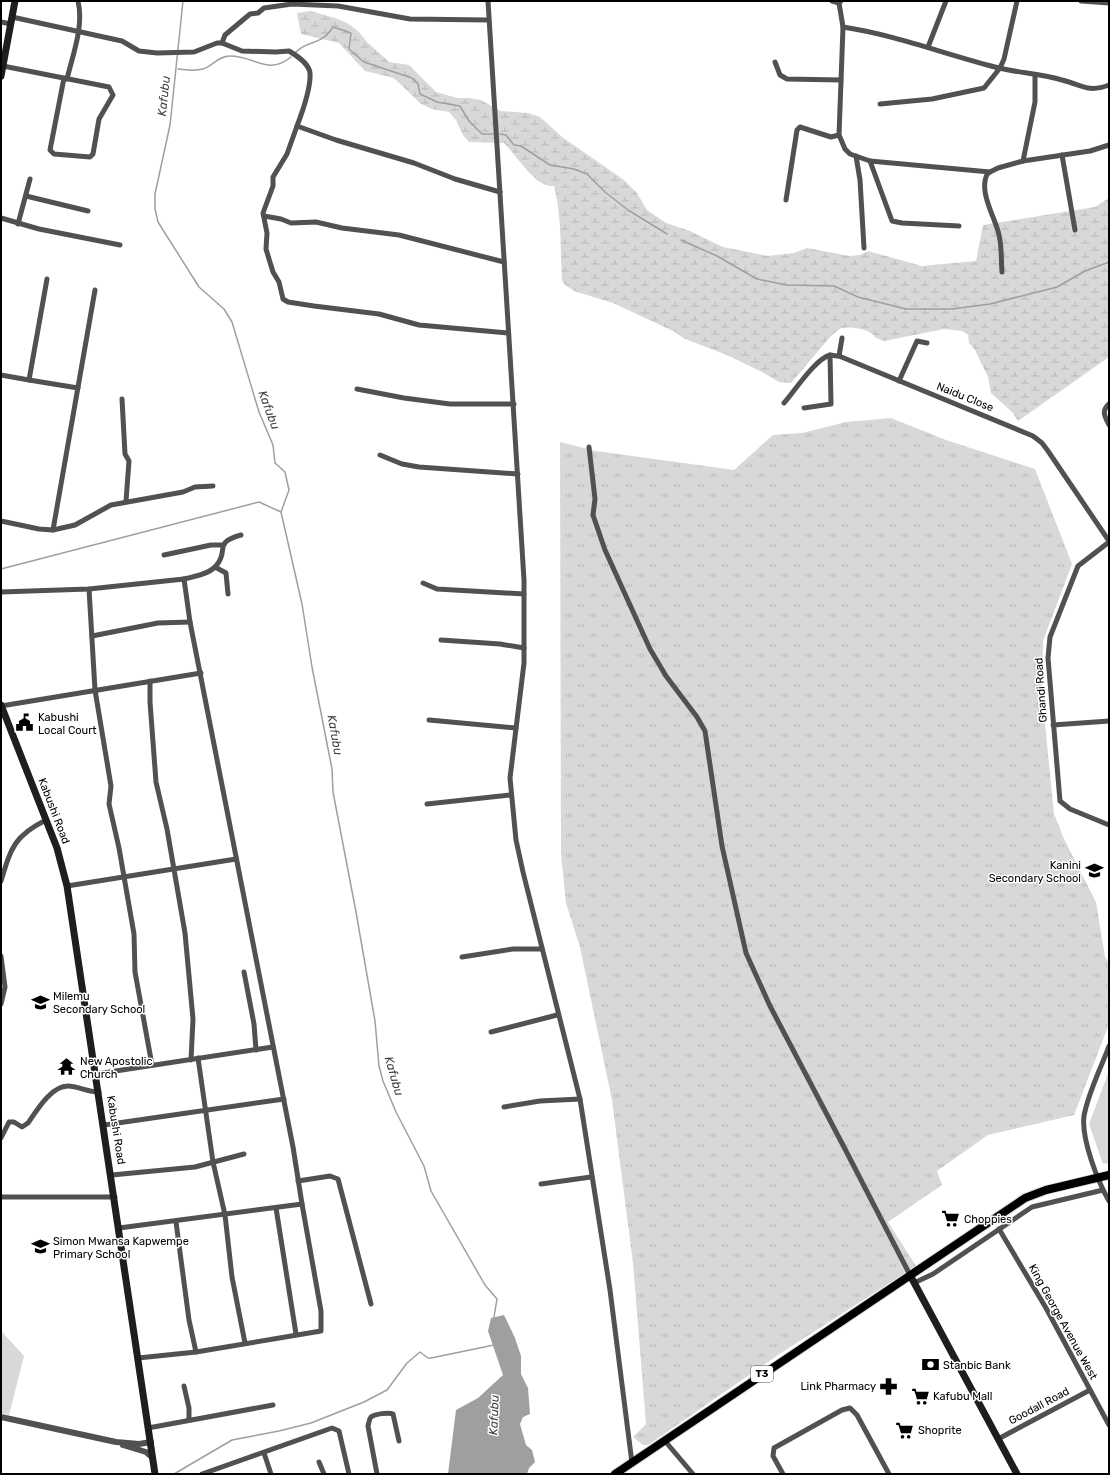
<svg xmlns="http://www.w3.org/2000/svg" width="1110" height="1475" font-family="Rubik,sans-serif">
  <defs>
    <pattern id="grass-tufts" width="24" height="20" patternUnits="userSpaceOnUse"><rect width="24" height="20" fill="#d8d8d8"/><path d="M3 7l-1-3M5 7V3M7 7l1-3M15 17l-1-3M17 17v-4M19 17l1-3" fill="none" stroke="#b8b8b8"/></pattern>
    <pattern id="wetland-marsh" width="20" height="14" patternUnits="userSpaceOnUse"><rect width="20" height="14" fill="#d8d8d8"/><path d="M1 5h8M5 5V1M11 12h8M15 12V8" fill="none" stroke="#b8b8b8"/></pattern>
  </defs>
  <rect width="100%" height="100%" fill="#fff"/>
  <path fill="url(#grass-tufts)" d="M 891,418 L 946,440 L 1035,469 L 1072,564 L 1043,641 L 1042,694 L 1054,814 L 1064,839 L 1096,902 L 1105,957 L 1109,963 L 1109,1024 L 1074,1115 L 988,1135 L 937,1171 L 942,1185 L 888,1222 L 916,1266 L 781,1353 L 648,1445 L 643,1445 L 633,1437 L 646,1424 L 633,1263 L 612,1100 L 580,947 L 566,903 L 561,854 L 560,442 L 596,451 L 734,470 L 773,435 L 802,433 L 846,422 Z"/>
  <path fill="url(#wetland-marsh)" d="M 310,11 L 335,18 L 347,23 L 358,31 L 367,42 L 389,62 L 409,65 L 436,92 L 457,98 L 469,98 L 481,100 L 500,111 L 528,113 L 540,117 L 562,137 L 624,180 L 637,193 L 647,210 L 666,223 L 690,231 L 723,247 L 768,256 L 794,253 L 807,248 L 850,256 L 860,255 L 868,251 L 922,266 L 976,261 L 983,225 L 1095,207 L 1109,198 L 1109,357 L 1018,421 L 1013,413 L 991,393 L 988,377 L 975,350 L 969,343 L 968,335 L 962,331 L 944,329 L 884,341 L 876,338 C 871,329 852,326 841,328 L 831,336 L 791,383 L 779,382 L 762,372 L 727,355 L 685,339 L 673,331 L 613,303 L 574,291 L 564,284 L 562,280 C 560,249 562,216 554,186 C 535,188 516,154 504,143 L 469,142 L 463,135 L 456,120 L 449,112 L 432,109 L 421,104 L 394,78 L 365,71 L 339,43 L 301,34 L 297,13 Z"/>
  <g fill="#d8d8d8">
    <path d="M 1109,1071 L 1109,1163 L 1103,1164 L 1089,1124 Z"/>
    <path d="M 1,1331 L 24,1356 L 9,1415 L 1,1413 Z"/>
  </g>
  <path fill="#9f9f9f" d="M 504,1315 L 515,1338 L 521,1356 L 521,1374 L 528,1388 L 530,1414 L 523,1417 L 520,1424 L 526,1445 L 532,1450 L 535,1462 L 529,1468 L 527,1474 L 448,1474 L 456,1410 L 478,1398 L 503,1375 L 488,1331 L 491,1318 Z"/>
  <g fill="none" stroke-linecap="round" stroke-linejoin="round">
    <g stroke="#9f9f9f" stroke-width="1.5">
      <path d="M 183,1 L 170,125 L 155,194 L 155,209 L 158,222 L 199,287 L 224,309 L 232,322 L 259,412 L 273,445 L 275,463 L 285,472 L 289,490 L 281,512 L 302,604 L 312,667 L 332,769 L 333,792 L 356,912 L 375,1021 L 379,1066 L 383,1081 L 396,1112 L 424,1166 L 431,1191 L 485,1285 L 497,1299 L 494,1317"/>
      <path d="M 296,52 C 309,39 320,47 333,27 L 351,33 L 349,49 L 364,62 L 412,78 L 418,84 L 420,94 L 437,102 L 460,106 L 469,121 L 482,134 L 493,134"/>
      <path d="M 178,69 C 185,70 195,71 203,69 C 213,66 218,56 230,56 C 255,56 268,76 291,57"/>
      <path d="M 500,134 L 506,135 L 514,145 L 521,146 L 550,165 L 574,169 L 587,174 L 605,192 L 628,210 L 667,234"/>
      <path d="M 681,240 L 717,256 L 757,279 L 787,285 L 834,286 L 858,297 L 906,309 L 952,309 L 990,304 L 1057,287 L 1085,271 L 1109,262"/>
      <path d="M 1,569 L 259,502 L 281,512"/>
      <path d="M 174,1474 L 232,1440 L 279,1431 L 311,1423 L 364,1402 L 387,1390 L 407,1363 L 420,1352 L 428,1358 L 431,1358 L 494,1345"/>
    </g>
    <defs>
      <path id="trunk" d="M 615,1474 L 1025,1198 L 1046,1190 L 1109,1175"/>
    </defs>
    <use href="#trunk" stroke="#dbdbdb" stroke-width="10"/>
    <g stroke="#515151" stroke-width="5">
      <path d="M 488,1 L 524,580 L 524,663 L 510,778 L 516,840 L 523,872 L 580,1099 L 610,1290 L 632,1463"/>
      <path d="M 832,1 L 839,3"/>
      <path d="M 841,1 L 839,3 L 843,27 L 839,135 L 845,149 L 850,154 L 870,161 L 990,172"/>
      <path d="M 1081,1 L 1109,3"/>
      <path d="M 12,17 L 122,41 L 139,51 L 157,53 L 194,52 L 217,43 L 222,43 L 242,51 L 276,52 L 289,51 C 296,55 309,64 310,73 C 311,87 302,113 297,126 L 336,140 L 414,163 L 455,179 L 500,192"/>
      <path d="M 1,22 L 11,24"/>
      <path d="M 843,27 C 896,35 947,55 999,68 C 1020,73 1042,74 1062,80 C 1082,85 1088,93 1109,85"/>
      <path d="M 222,43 L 225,35 L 250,14 L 258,13 L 264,8 L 292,4 L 338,6 L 410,19 L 488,20"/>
      <path d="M 928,47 L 946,1"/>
      <path d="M 775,62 L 780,75 L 787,79 L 841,80"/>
      <path d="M 3,66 L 109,87 L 113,95 L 99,119 L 93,154 L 90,157 L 54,154 L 50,150 L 64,78"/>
      <path d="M 67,79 C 73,54 84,26 78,1"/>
      <path d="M 880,104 L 932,99 L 984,88 L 1000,68 L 1004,59 L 1017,1"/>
      <path d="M 297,126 L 287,154 L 273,177 L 273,186 L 263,213 L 267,233 L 266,249 L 269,259 L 273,272 L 279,282 L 283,299 L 288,302 L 314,306 L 379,314 L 419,325 L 508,333"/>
      <path d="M 1062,155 L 1075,230"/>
      <path d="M 856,156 L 860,180 L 864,248"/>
      <path d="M 870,161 L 892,221 L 902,223 L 959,226"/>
      <path d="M 1023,161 L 1035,102 L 1035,75"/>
      <path d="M 26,196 L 88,211"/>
      <path d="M 786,200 L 797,130 L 800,127 L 831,137 L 839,135"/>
      <path d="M 264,216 L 281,219 L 291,223 L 316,222 L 342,228 L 399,235 L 504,262"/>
      <path d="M 1,218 L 39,229 L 120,245"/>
      <path d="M 18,224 L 30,179"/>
      <path d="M 1002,272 C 1001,260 1002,247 999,235 C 996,219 977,190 988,173 L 998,168 L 1023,161 L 1090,151 L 1109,145"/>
      <path d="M 839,356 L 842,338"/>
      <path d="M 1,375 L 29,380 L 47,279"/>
      <path d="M 29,380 L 78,388"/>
      <path d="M 899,381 L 917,341 L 927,343"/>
      <path d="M 357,389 L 404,398 L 450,404 L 514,404"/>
      <path d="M 122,399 L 125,454 L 129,461 L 126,501"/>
      <path d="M 784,403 C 794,392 815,359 830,355 C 832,355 836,356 839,356 L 1033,436 L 1042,443 L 1048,451 L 1109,541"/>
      <path d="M 1109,404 C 1101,411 1105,417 1109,425"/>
      <path d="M 804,408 L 831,404 L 830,355"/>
      <path d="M 589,447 L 595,499 L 593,515 L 605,550 L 650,649 L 666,676 L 697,717 L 705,731 L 722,846 L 746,953 L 770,1006 L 845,1149 L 910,1275"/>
      <path d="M 380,455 L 402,464 L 419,467 L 518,474"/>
      <path d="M 1,521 L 39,529 L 53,530 L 95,290"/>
      <path d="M 53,530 L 75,525 L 111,505 L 183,492 L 195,487 L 213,486"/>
      <path d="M 1109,542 L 1078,566 L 1050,637 L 1048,658 L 1060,801 L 1070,809 L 1109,825"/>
      <path d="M 164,555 L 211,545 L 223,545"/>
      <path d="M 215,567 L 226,573 L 228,594"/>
      <path d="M 184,579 C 194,577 209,574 216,566 C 230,550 212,543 241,535"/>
      <path d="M 423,583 L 437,589 L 524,594"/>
      <path d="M 89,589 L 95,690 L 111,786 L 109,804 L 119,848 L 134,934 L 135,972 L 152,1065"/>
      <path d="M 1,592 L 89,589 L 184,579 L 190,622 L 293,1147 L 302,1204 L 119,1228"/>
      <path d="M 92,636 L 158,623 L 190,622"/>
      <path d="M 441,640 L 500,644 L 524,648"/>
      <path d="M 150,681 L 150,702 L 156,782 L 167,829 L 185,933 L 193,1019 L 191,1060"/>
      <path d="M 1,706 L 201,673"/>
      <path d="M 429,720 L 516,728"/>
      <path d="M 1053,725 L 1109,721"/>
      <path d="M 427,804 L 511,795"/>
      <path d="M 1,881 C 11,848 14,836 46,820"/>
      <path d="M 67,886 L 236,859"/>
      <path d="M 1,956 L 5,987 L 1,1004"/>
      <path d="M 462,957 L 513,949 L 542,949"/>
      <path d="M 244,972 L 254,1024 L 256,1050"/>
      <path d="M 491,1032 L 557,1015"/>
      <path d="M 1109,1046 C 1101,1068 1088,1093 1084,1116 C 1081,1139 1098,1182 1109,1201"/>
      <path d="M 198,1058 L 213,1162 L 225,1215 L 232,1277 L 245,1343"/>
      <path d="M 96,1074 L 273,1047"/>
      <path d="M 504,1107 L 540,1101 L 580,1099"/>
      <path d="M 104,1125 L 284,1099"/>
      <path d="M 1,1138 L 9,1122 L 14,1122 L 22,1127 L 28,1123 C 37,1110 51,1086 68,1086 C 78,1086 87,1092 99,1092"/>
      <path d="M 112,1175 L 195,1167 L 244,1154"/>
      <path d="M 298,1181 L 330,1176 L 338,1179 L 371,1304"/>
      <path d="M 541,1184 L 591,1177"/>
      <path d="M 1,1197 L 115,1197"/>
      <path d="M 276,1208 L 296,1334"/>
      <path d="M 176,1222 L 189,1320 L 196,1352"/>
      <path d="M 999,1229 L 1046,1308 L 1109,1425"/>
      <path d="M 914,1283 L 933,1274 L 1032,1207 L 1103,1190"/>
      <path d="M 138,1358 L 196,1352 L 321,1331 L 321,1311 L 302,1204"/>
      <path d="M 184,1386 L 189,1408 L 189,1419"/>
      <path d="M 148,1428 L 273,1405"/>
      <path d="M 998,1439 L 1090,1390"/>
      <path d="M 665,1441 L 693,1474"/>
      <path d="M 264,1453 L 271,1474"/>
      <path d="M 319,1462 L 324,1474"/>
      <path d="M 202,1474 L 332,1428 L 339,1431 L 349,1474"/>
      <path d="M 377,1474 L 368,1426 C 369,1423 369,1419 371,1417 C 375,1414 389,1412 393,1414 L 399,1441"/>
      <path d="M 783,1474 L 773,1456 L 774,1448 L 842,1410 L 850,1408 L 857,1415 L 889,1474"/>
    </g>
    <g stroke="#515151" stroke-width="6">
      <path d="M 1,1417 L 116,1442 L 139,1444 L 151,1442"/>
      <path d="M 123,1445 L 146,1452 L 153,1458"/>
    </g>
    <g stroke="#1e1e1e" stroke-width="7">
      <path d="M 1,76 L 15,1"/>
      <path d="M 1,705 L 57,848 L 67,886 L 155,1474"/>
      <path d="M 910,1275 L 1017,1474"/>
    </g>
    <use href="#trunk" stroke="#000" stroke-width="8"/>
  </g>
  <defs>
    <symbol id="civic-bare" viewBox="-9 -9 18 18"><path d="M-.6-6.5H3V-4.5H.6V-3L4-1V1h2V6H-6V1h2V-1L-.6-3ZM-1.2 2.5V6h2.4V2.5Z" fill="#000" stroke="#fff" stroke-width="2.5" paint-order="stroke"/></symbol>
    <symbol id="school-bare" viewBox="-9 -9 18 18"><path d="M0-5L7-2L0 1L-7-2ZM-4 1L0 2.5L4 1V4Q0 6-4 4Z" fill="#000" stroke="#fff" stroke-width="2.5" paint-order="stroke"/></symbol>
    <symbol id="temple-bare" viewBox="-9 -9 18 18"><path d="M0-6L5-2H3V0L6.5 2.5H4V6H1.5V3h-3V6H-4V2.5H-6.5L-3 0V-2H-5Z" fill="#000" stroke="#fff" stroke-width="2.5" paint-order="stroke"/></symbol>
    <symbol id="supermarket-bare" viewBox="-9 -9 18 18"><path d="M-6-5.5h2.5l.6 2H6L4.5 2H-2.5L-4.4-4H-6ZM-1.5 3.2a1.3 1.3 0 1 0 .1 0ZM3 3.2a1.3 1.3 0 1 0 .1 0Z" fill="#000" stroke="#fff" stroke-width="2.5" paint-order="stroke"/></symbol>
    <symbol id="bank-bare" viewBox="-9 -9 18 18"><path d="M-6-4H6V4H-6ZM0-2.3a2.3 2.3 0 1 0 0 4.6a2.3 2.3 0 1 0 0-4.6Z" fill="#000" stroke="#fff" stroke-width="2.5" paint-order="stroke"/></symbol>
    <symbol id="pharmacy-bare" viewBox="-9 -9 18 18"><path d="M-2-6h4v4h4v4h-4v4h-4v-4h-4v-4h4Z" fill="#000" stroke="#fff" stroke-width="2.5" paint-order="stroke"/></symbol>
  </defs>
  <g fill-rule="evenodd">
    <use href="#civic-bare" x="12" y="710" width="25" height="25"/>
    <use href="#school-bare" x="1082" y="858" width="25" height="25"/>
    <use href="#school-bare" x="28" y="990" width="25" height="25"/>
    <use href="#temple-bare" x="54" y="1054" width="25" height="25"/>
    <use href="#supermarket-bare" x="938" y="1206" width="25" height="25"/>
    <use href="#school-bare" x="28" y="1234" width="25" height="25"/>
    <use href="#bank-bare" x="918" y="1352" width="25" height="25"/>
    <use href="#pharmacy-bare" x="876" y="1374" width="25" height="25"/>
    <use href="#supermarket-bare" x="908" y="1384" width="25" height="25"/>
    <use href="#supermarket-bare" x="892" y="1418" width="25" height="25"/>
  </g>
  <g text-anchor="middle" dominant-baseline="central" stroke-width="3" stroke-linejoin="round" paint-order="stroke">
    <rect fill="#fff" stroke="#4c4c4c" stroke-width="1" x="751" y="1366" width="22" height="16" rx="3"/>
    <g font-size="10" font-weight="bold" fill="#000">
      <text x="762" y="1374">T3</text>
    </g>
    <g font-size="11" fill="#000" stroke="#fff">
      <text transform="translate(965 397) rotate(22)">Naidu Close</text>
      <text transform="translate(1041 690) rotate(-94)">Ghandi Road</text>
      <text transform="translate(54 811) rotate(69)">Kabushi Road</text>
      <text transform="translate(116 1130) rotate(81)">Kabushi Road</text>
      <text transform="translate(1063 1322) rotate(61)">King George Avenue West</text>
      <text transform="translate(1039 1406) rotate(-28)">Goodall Road</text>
    </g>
    <g font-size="11" fill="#000" stroke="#fff" text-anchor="start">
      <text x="38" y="717">Kabushi<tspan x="38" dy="13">Local Court</tspan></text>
      <text x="1081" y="865" text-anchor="end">Kanini<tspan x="1081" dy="13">Secondary School</tspan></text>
      <text x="53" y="996">Milemu<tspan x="53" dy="13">Secondary School</tspan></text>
      <text x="80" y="1061">New Apostolic<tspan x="80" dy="13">Church</tspan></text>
      <text x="964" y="1219">Choppies</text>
      <text x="53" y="1241">Simon Mwansa Kapwempe<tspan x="53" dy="13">Primary School</tspan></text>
      <text x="943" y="1365">Stanbic Bank</text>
      <text x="876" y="1386" text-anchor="end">Link Pharmacy</text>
      <text x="933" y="1396">Kafubu Mall</text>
      <text x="918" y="1430">Shoprite</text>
    </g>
    <g font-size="12" font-style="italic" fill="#404040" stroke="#fff">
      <text transform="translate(164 96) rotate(-84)">Kafubu</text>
      <text transform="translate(269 410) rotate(70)">Kafubu</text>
      <text transform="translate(335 735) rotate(80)">Kafubu</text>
      <text transform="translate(394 1076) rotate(74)">Kafubu</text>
      <text transform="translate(494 1415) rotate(-88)">Kafubu</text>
    </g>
  </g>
  <rect width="1110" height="1475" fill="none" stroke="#000000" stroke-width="4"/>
</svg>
